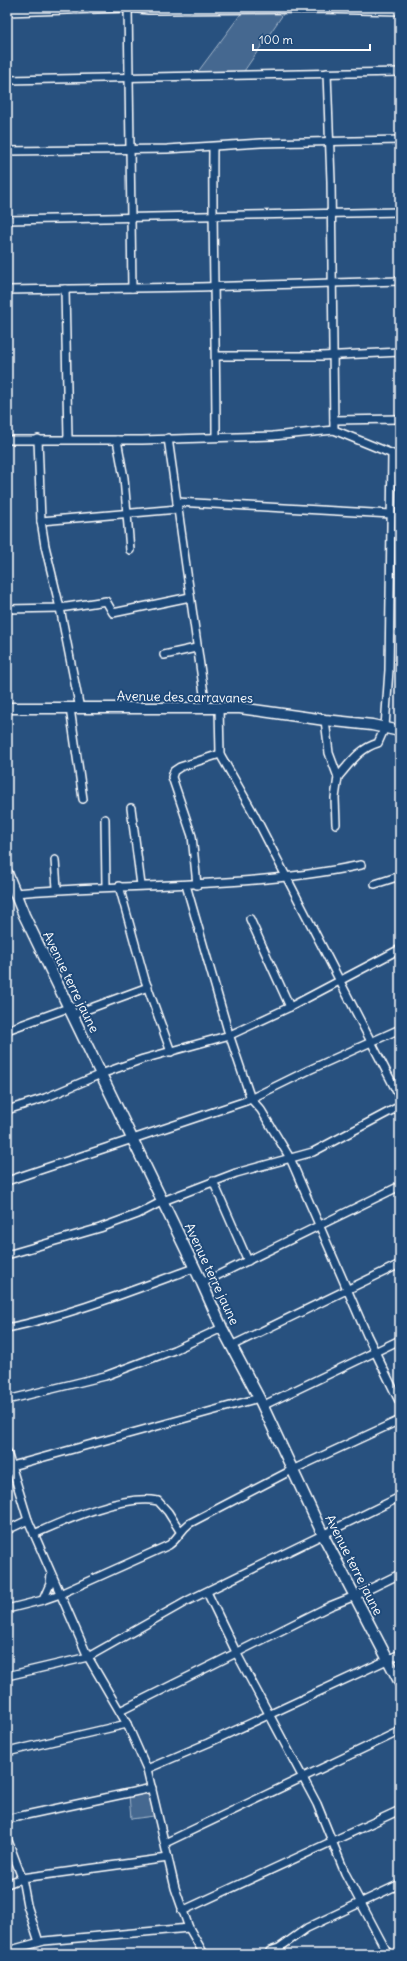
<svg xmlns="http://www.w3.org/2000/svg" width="407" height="1961" font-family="Delius,sans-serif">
  <rect width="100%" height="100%" fill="#28517f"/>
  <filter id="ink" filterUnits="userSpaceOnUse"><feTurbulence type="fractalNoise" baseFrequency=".025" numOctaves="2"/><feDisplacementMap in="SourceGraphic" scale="8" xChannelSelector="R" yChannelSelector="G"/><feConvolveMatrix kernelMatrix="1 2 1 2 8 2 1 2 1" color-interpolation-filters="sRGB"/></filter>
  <g filter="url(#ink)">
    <g fill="#446890" stroke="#a2b4c8">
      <path d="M 246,7 L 288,7 L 240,77 L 197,73 Z"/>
      <path d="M 152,1793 L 154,1816 L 131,1819 L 129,1795 Z"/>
    </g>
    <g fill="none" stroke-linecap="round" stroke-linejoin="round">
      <defs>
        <g id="street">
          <path d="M 128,7 L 132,288"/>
          <path d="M 7,12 L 128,8 L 148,10 L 318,9 L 400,11"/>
          <path d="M 327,73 L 331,181 L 334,430"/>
          <path d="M 7,80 L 400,72"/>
          <path d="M 213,147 C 212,243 216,340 216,436"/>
          <path d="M 7,151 L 167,149 L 261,143 L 400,140"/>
          <path d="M 7,220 L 400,212"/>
          <path d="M 65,289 L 68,439"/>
          <path d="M 7,290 L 199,287 L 400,281"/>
          <path d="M 216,356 L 321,356 L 400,352"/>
          <path d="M 334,420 L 400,419"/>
          <path d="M 168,438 L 206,708"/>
          <path d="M 38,439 L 41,521 L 45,546 L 60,608 L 80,709"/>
          <path d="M 7,440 L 142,440 L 273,436 L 334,430 L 400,457"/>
          <path d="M 117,440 L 124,478 L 130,550"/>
          <path d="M 177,502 L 391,514"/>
          <path d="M 41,521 L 178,509"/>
          <path d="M 7,609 L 60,608 L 106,601 L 113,613 L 190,597"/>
          <path d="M 164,655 L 196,648"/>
          <path d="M 70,708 L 83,799"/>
          <path d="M 219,708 L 220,754 L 254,814 L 400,1098"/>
          <path d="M 325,720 L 329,753 L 338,777 L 335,798 L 336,824"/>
          <path d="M 338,777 C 350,763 360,748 378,743 L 385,727 L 389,670 L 392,454"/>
          <path d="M 131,808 L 141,885"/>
          <path d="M 105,819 L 106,886"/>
          <path d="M 55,860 L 57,888"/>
          <path d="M 375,884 L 400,876"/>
          <path d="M 186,885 L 228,1031 L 251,1099 L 261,1110 L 290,1158 L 367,1335 L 400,1403"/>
          <path d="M 197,885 L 192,836 L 172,777 L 174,771 L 180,767 L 220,754"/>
          <path d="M 119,886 L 145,980 L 171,1052"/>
          <path d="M 14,893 C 129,883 247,889 361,865"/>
          <path d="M 250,919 L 290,1007"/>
          <path d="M 72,1015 L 148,987"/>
          <path d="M 7,1030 L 68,1008"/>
          <path d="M 7,1110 L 45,1098 L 101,1074 L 143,1059 L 230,1035 L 290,1007 L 400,949"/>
          <path d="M 7,1181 L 246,1101 L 309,1070 L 400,1029"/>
          <path d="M 213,1181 L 248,1261"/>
          <path d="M 7,1255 L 100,1228 L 138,1214 L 163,1201 L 236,1173 L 313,1152 L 400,1106"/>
          <path d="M 202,1283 L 400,1186"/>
          <path d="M 7,1328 C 71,1315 133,1290 194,1268"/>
          <path d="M 231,1346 L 400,1264"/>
          <path d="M 7,1400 L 105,1376 L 174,1350 L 222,1328"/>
          <path d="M 262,1406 L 400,1340"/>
          <path d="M 7,1452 L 28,1520 L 88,1657 L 127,1724 L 147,1769 L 175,1888 L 189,1928 L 204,1954"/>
          <path d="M 8,1467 L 259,1398"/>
          <path d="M 7,1530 L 28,1520"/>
          <path d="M 34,1534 C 66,1520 123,1494 158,1501 L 168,1512 L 180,1531"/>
          <path d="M 207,1592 L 237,1654 L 317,1804 L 345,1873 L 388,1954"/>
          <path d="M 43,1600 L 50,1584 L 51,1574"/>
          <path d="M 7,1609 L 43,1600 L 60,1594 L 169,1545 C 179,1538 179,1531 190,1523 L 292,1470 L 400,1420"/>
          <path d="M 7,1676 L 88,1657 L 187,1601 L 400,1497"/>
          <path d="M 120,1711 L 330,1606 L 355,1596 L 400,1574"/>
          <path d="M 7,1752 L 127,1724"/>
          <path d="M 147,1769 L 208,1743 L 400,1654"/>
          <path d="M 7,1819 L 152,1788"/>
          <path d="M 7,1838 L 22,1878 L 27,1905 L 39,1942"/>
          <path d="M 165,1843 L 400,1731"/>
          <path d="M 7,1884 L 22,1878 L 168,1858"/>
          <path d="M 182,1911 L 400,1810"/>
          <path d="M 7,1951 L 44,1941 L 189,1928"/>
          <path d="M 270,1951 L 279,1948 L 307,1928 L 400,1884"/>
        </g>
        <g id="secondary">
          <path d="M 7,708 L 240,708 L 325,720 L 372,725 L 400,731"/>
          <path d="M 7,873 L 24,915 L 202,1283 L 222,1328 L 259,1398 L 323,1535 L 400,1683"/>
        </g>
      </defs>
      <use href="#street" stroke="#fff" stroke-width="10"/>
      <use href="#secondary" stroke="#fff" stroke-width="13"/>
      <use href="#street" stroke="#1f4a7a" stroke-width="7"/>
      <use href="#secondary" stroke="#1f4a7a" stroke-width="10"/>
    </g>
  </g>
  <g text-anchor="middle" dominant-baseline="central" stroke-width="4" stroke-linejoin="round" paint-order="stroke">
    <g font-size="13" fill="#fff" stroke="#1f4a7a">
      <text transform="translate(185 697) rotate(1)">Avenue des carravanes</text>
      <text transform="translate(71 982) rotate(64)">Avenue terre jaune</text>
      <text transform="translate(212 1274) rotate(65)">Avenue terre jaune</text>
      <text transform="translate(354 1565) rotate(63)">Avenue terre jaune</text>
    </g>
  </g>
  <rect width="407" height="1961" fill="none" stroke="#1f4a7a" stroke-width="24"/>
  <rect x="12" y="12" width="383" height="1937" fill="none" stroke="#fff" stroke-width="1.5" filter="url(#ink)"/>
  <path d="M253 44v6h117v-6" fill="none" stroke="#ffffff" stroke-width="2"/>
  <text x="259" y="44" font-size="12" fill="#ffffff" stroke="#1f4a7a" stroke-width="3" paint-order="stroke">100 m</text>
</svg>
